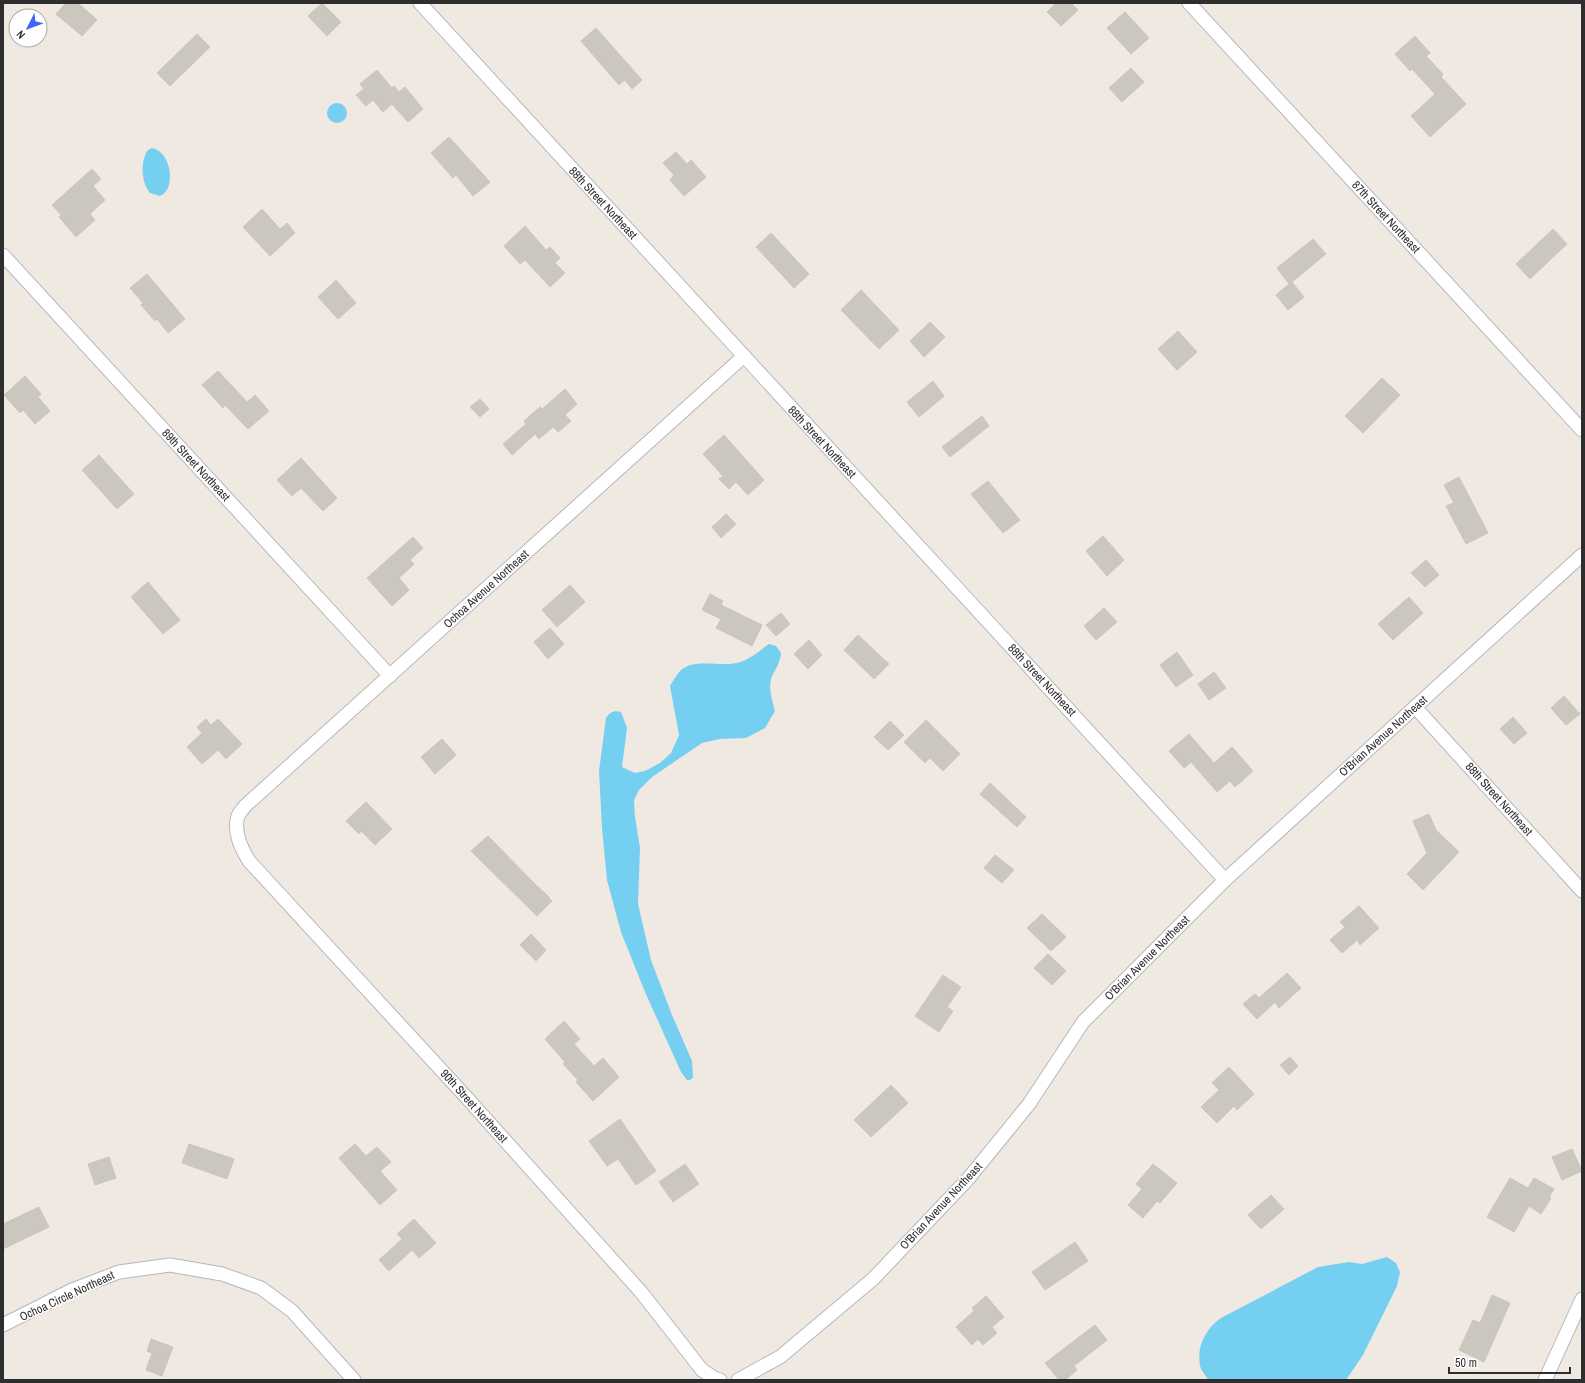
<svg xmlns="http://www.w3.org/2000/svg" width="1585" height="1383" font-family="'Archivo Narrow',sans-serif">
  <rect width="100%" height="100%" fill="#efe9e1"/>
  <g fill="#75cff0">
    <circle cx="337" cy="113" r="10"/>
    <path d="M 152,148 C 171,151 177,189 160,196 L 150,193 C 141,182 140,162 148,150 Z"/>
    <path d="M 769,644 L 776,646 L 781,653 C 780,662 777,667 773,674 C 767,686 772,699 775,711 L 765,728 L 746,738 L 720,739 L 702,743 L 652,777 L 639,790 L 634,800 L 635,817 L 640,848 L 638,904 L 651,960 L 672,1015 L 692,1061 L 693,1078 L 690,1080 L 687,1080 L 681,1072 L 645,992 L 621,932 L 607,880 L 602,828 L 599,771 L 606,718 C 610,712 614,710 621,712 L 627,728 L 622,767 L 635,773 L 645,771 L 660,763 L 671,753 L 679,735 L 670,686 C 673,681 677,674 681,670 C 695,658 719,667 736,663 C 748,661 759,651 769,644 Z"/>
    <path d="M 1387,1257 L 1396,1263 L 1400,1272 L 1397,1286 L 1363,1355 L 1346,1380 L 1208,1380 C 1206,1376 1203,1372 1201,1369 C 1195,1349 1205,1329 1221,1318 L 1318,1267 L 1349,1262 L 1362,1264 Z"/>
  </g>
  <g fill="#cbc7bf" stroke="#cbc5ba">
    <path d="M 66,3 L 78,3 L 97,20 L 82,36 L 56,14 Z"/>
    <path d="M 322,3 L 341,22 L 327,36 L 308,16 Z"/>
    <path d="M 1056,3 L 1071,3 L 1078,10 L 1061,26 L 1047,12 Z"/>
    <path d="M 1125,12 L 1149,38 L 1131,54 L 1107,28 Z"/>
    <path d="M 596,28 L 642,80 L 632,89 L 625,80 L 619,85 L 581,41 Z"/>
    <path d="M 197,34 L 210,47 L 170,86 L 157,73 Z"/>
    <path d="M 1415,36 L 1430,53 L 1426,56 L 1443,74 L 1441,77 L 1466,104 L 1430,137 L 1411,116 L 1435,94 L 1412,69 L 1410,71 L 1395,54 Z"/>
    <path d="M 1131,68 L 1144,82 L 1122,102 L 1109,88 Z"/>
    <path d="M 377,70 L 392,88 L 394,86 L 399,92 L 405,87 L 423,109 L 408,122 L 392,104 L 383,112 L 373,100 L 366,106 L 356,95 L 364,89 L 360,84 Z"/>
    <path d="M 449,137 L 490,182 L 473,196 L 456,175 L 453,178 L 431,153 Z"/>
    <path d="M 676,152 L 687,164 L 691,160 L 706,177 L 684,196 L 670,180 L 674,175 L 663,163 Z"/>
    <path d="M 92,169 L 101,179 L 93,186 L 105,200 L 90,214 L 95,220 L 76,237 L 59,217 L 61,215 L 52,205 Z"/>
    <path d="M 262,209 L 280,229 L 287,223 L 295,233 L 270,256 L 243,227 Z"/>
    <path d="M 525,226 L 546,250 L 550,247 L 560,258 L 555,263 L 565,273 L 550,287 L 525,260 L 520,264 L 504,246 Z"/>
    <path d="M 1553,229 L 1567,244 L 1530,279 L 1516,264 Z"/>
    <path d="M 771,233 L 809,274 L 794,288 L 756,247 Z"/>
    <path d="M 1313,239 L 1326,254 L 1292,282 L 1304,297 L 1288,310 L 1276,295 L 1289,284 L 1277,268 Z"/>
    <path d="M 147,274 L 185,319 L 168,333 L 157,319 L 155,321 L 141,305 L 143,303 L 130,288 Z"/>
    <path d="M 336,280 L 356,303 L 338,319 L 318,297 Z"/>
    <path d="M 861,290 L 899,330 L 879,349 L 841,310 Z"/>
    <path d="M 930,322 L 945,337 L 924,357 L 910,341 Z"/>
    <path d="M 1178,331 L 1197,352 L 1177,370 L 1158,349 Z"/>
    <path d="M 218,371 L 247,402 L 255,395 L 269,411 L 248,429 L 225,405 L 223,408 L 202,385 Z"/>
    <path d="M 25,376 L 41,394 L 38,397 L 50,411 L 35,424 L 23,410 L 20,413 L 4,395 Z"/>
    <path d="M 1382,378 L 1400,395 L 1363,433 L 1345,416 Z"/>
    <path d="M 933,381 L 944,396 L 919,417 L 907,402 Z"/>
    <path d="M 565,389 L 577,404 L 565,415 L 571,421 L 558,432 L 553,427 L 539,439 L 535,434 L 512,455 L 503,444 L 526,424 L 524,421 L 540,407 L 542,409 Z"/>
    <path d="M 480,399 L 489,409 L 480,417 L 470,407 Z"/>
    <path d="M 982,416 L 989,426 L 950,457 L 942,447 Z"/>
    <path d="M 724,435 L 764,480 L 748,495 L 736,482 L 729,489 L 719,479 L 723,476 L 703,454 Z"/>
    <path d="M 99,455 L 134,494 L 117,509 L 82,470 Z"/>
    <path d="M 301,458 L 337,498 L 323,511 L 301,488 L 292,496 L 277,480 Z"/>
    <path d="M 1459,477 L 1488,533 L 1466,544 L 1446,506 L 1454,503 L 1444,485 Z"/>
    <path d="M 988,481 L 1020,520 L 1003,533 L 971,494 Z"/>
    <path d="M 726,514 L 736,524 L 721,538 L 712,527 Z"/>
    <path d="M 1103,536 L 1124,560 L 1107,576 L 1086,551 Z"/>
    <path d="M 413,537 L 423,548 L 410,560 L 414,564 L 399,578 L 409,590 L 392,606 L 367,578 Z"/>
    <path d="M 1426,560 L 1439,575 L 1425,587 L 1411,573 Z"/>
    <path d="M 148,582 L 180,620 L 163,634 L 131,597 Z"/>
    <path d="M 570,585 L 585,602 L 557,627 L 542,610 Z"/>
    <path d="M 710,594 L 723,601 L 721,605 L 762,625 L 752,646 L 716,628 L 721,619 L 702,610 Z"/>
    <path d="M 1409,597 L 1423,613 L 1393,640 L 1378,624 Z"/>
    <path d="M 1104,608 L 1117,622 L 1096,640 L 1084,626 Z"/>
    <path d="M 781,613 L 790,624 L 776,636 L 766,625 Z"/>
    <path d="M 550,628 L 564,644 L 548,659 L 534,642 Z"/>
    <path d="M 858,635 L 889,664 L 874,679 L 844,650 Z"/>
    <path d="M 809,640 L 822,655 L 808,669 L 794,654 Z"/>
    <path d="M 1177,652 L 1193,675 L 1176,687 L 1160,665 Z"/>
    <path d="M 1214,672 L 1226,688 L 1209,700 L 1198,684 Z"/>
    <path d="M 1564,696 L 1580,714 L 1566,725 L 1551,708 Z"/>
    <path d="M 1513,717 L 1527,733 L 1514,744 L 1500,729 Z"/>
    <path d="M 206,719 L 211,725 L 218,719 L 242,744 L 226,759 L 218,750 L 202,764 L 187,747 L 202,733 L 197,727 Z"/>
    <path d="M 926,720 L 960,754 L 943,771 L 930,758 L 925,763 L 904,742 Z"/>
    <path d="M 890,721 L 904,735 L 888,750 L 874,737 Z"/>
    <path d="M 1189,734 L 1214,763 L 1232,747 L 1253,771 L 1235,787 L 1230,781 L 1217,792 L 1191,762 L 1184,768 L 1169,751 Z"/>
    <path d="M 442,739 L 456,755 L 435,774 L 421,757 Z"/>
    <path d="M 990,783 L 1026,817 L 1017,827 L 980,794 Z"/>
    <path d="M 366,802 L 392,829 L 375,845 L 361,831 L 359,834 L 346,821 Z"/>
    <path d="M 1429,814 L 1436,830 L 1459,852 L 1423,890 L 1407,874 L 1427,853 L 1413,821 Z"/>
    <path d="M 488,836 L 535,884 L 550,898 L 549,899 L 552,901 L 537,916 L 471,851 Z"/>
    <path d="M 995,855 L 1014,870 L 1002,883 L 984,868 Z"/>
    <path d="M 1359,906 L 1379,928 L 1360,945 L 1357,940 L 1342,953 L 1330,940 L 1345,927 L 1340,922 Z"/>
    <path d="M 1042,914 L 1066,937 L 1051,951 L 1027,928 Z"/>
    <path d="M 531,934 L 546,950 L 536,961 L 520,945 Z"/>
    <path d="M 1048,954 L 1066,971 L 1052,985 L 1034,968 Z"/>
    <path d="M 1287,973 L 1301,988 L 1279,1008 L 1275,1002 L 1257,1019 L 1243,1004 L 1255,994 L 1259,998 Z"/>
    <path d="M 943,975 L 961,987 L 947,1007 L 953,1011 L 939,1032 L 915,1016 Z"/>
    <path d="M 564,1021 L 580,1039 L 574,1044 L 594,1066 L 603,1058 L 619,1077 L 593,1101 L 576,1082 L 578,1080 L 563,1064 L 565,1062 L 545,1039 Z"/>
    <path d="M 1290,1057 L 1298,1066 L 1289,1075 L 1280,1065 Z"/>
    <path d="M 1229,1067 L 1254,1094 L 1237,1110 L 1234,1106 L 1217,1123 L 1201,1107 L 1219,1090 L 1212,1083 Z"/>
    <path d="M 891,1085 L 908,1103 L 871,1137 L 854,1120 Z"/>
    <path d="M 620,1119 L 656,1171 L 636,1185 L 618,1159 L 607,1166 L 589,1141 Z"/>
    <path d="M 189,1144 L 234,1159 L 227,1179 L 182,1163 Z"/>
    <path d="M 355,1144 L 366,1156 L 377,1147 L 391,1162 L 380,1171 L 397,1190 L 380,1205 L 339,1158 Z"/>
    <path d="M 1572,1149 L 1582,1171 L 1562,1180 L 1552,1157 Z"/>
    <path d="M 109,1157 L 116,1178 L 95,1185 L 88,1164 Z"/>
    <path d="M 685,1164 L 699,1184 L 673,1202 L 659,1182 Z"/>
    <path d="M 1153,1164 L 1177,1183 L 1160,1203 L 1157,1201 L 1143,1218 L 1128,1205 L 1142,1189 L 1136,1184 Z"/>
    <path d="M 1510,1178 L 1528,1188 L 1534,1178 L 1554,1189 L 1549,1197 L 1551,1198 L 1541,1214 L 1529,1206 L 1514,1232 L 1487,1217 Z"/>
    <path d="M 1271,1195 L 1284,1209 L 1261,1229 L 1248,1215 Z"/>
    <path d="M 39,1207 L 49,1227 L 3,1249 L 3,1224 Z"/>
    <path d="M 414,1219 L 436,1243 L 419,1258 L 412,1250 L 389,1271 L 379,1260 L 402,1239 L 397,1234 Z"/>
    <path d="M 1075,1242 L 1088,1261 L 1045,1290 L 1032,1272 Z"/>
    <path d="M 1492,1295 L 1510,1303 L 1484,1362 L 1459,1350 L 1473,1320 L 1480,1323 Z"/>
    <path d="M 986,1296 L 1004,1317 L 992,1327 L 997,1333 L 983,1345 L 978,1339 L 972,1345 L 956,1327 L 974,1311 L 972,1308 Z"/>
    <path d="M 1095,1325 L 1107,1340 L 1074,1366 L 1077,1370 L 1065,1380 L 1059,1380 L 1045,1363 Z"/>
    <path d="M 151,1339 L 173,1347 L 162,1376 L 146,1370 L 152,1353 L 147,1351 Z"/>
  </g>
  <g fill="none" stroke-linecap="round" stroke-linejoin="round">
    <defs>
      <g id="street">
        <path d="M 420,3 L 1225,880"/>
        <path d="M 1189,3 L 1582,430"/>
        <path d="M 3,255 L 390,676"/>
        <path d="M 1415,707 L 1582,891"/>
        <path d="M 3,1325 L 72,1290 L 119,1272 L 170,1265 L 222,1274 L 261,1288 L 292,1311 L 354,1380"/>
        <path d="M 720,1380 L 714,1378 L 702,1370 L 641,1292 L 467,1098 L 249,861 C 241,848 233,832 238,816 C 239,813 243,809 245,806 L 744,356"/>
        <path d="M 738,1380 L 780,1357 L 873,1279 L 968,1179 L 1029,1104 L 1083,1022 L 1225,880 L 1582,555"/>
        <path d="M 1545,1380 L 1582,1299"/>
      </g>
    </defs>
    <use href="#street" stroke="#b4b7c1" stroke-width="15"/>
    <use href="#street" stroke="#fff" stroke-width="13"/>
  </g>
  <g text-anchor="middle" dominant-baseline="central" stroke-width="3" stroke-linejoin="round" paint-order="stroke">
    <g font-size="12" fill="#2e2e2e" stroke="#fff">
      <text transform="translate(603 203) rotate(47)">88th Street Northeast</text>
      <text transform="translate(1386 217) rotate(47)">87th Street Northeast</text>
      <text transform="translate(822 442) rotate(47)">88th Street Northeast</text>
      <text transform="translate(196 465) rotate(47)">89th Street Northeast</text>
      <text transform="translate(486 589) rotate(-42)">Ochoa Avenue Northeast</text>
      <text transform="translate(1042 680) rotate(47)">88th Street Northeast</text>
      <text transform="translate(1383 736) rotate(-42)">O'Brian Avenue Northeast</text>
      <text transform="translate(1499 799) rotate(48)">88th Street Northeast</text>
      <text transform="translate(1147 958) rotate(-45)">O'Brian Avenue Northeast</text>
      <text transform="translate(474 1106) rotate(48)">90th Street Northeast</text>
      <text transform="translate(941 1206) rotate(-47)">O'Brian Avenue Northeast</text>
      <text transform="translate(67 1296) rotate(-25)">Ochoa Circle Northeast</text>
    </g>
  </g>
  <rect width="1585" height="1383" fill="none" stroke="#2e2e2e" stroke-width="8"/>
  <g transform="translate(28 28) rotate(228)"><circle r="19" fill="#ffffff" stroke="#ababab"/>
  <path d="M0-3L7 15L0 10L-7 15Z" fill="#4264fb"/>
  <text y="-6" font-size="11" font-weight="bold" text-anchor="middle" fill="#2e2e2e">N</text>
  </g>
  <path d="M1449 1367v6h121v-6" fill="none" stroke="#2e2e2e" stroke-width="2"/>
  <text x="1455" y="1367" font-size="12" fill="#2e2e2e" stroke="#ffffff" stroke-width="3" paint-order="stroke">50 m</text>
</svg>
